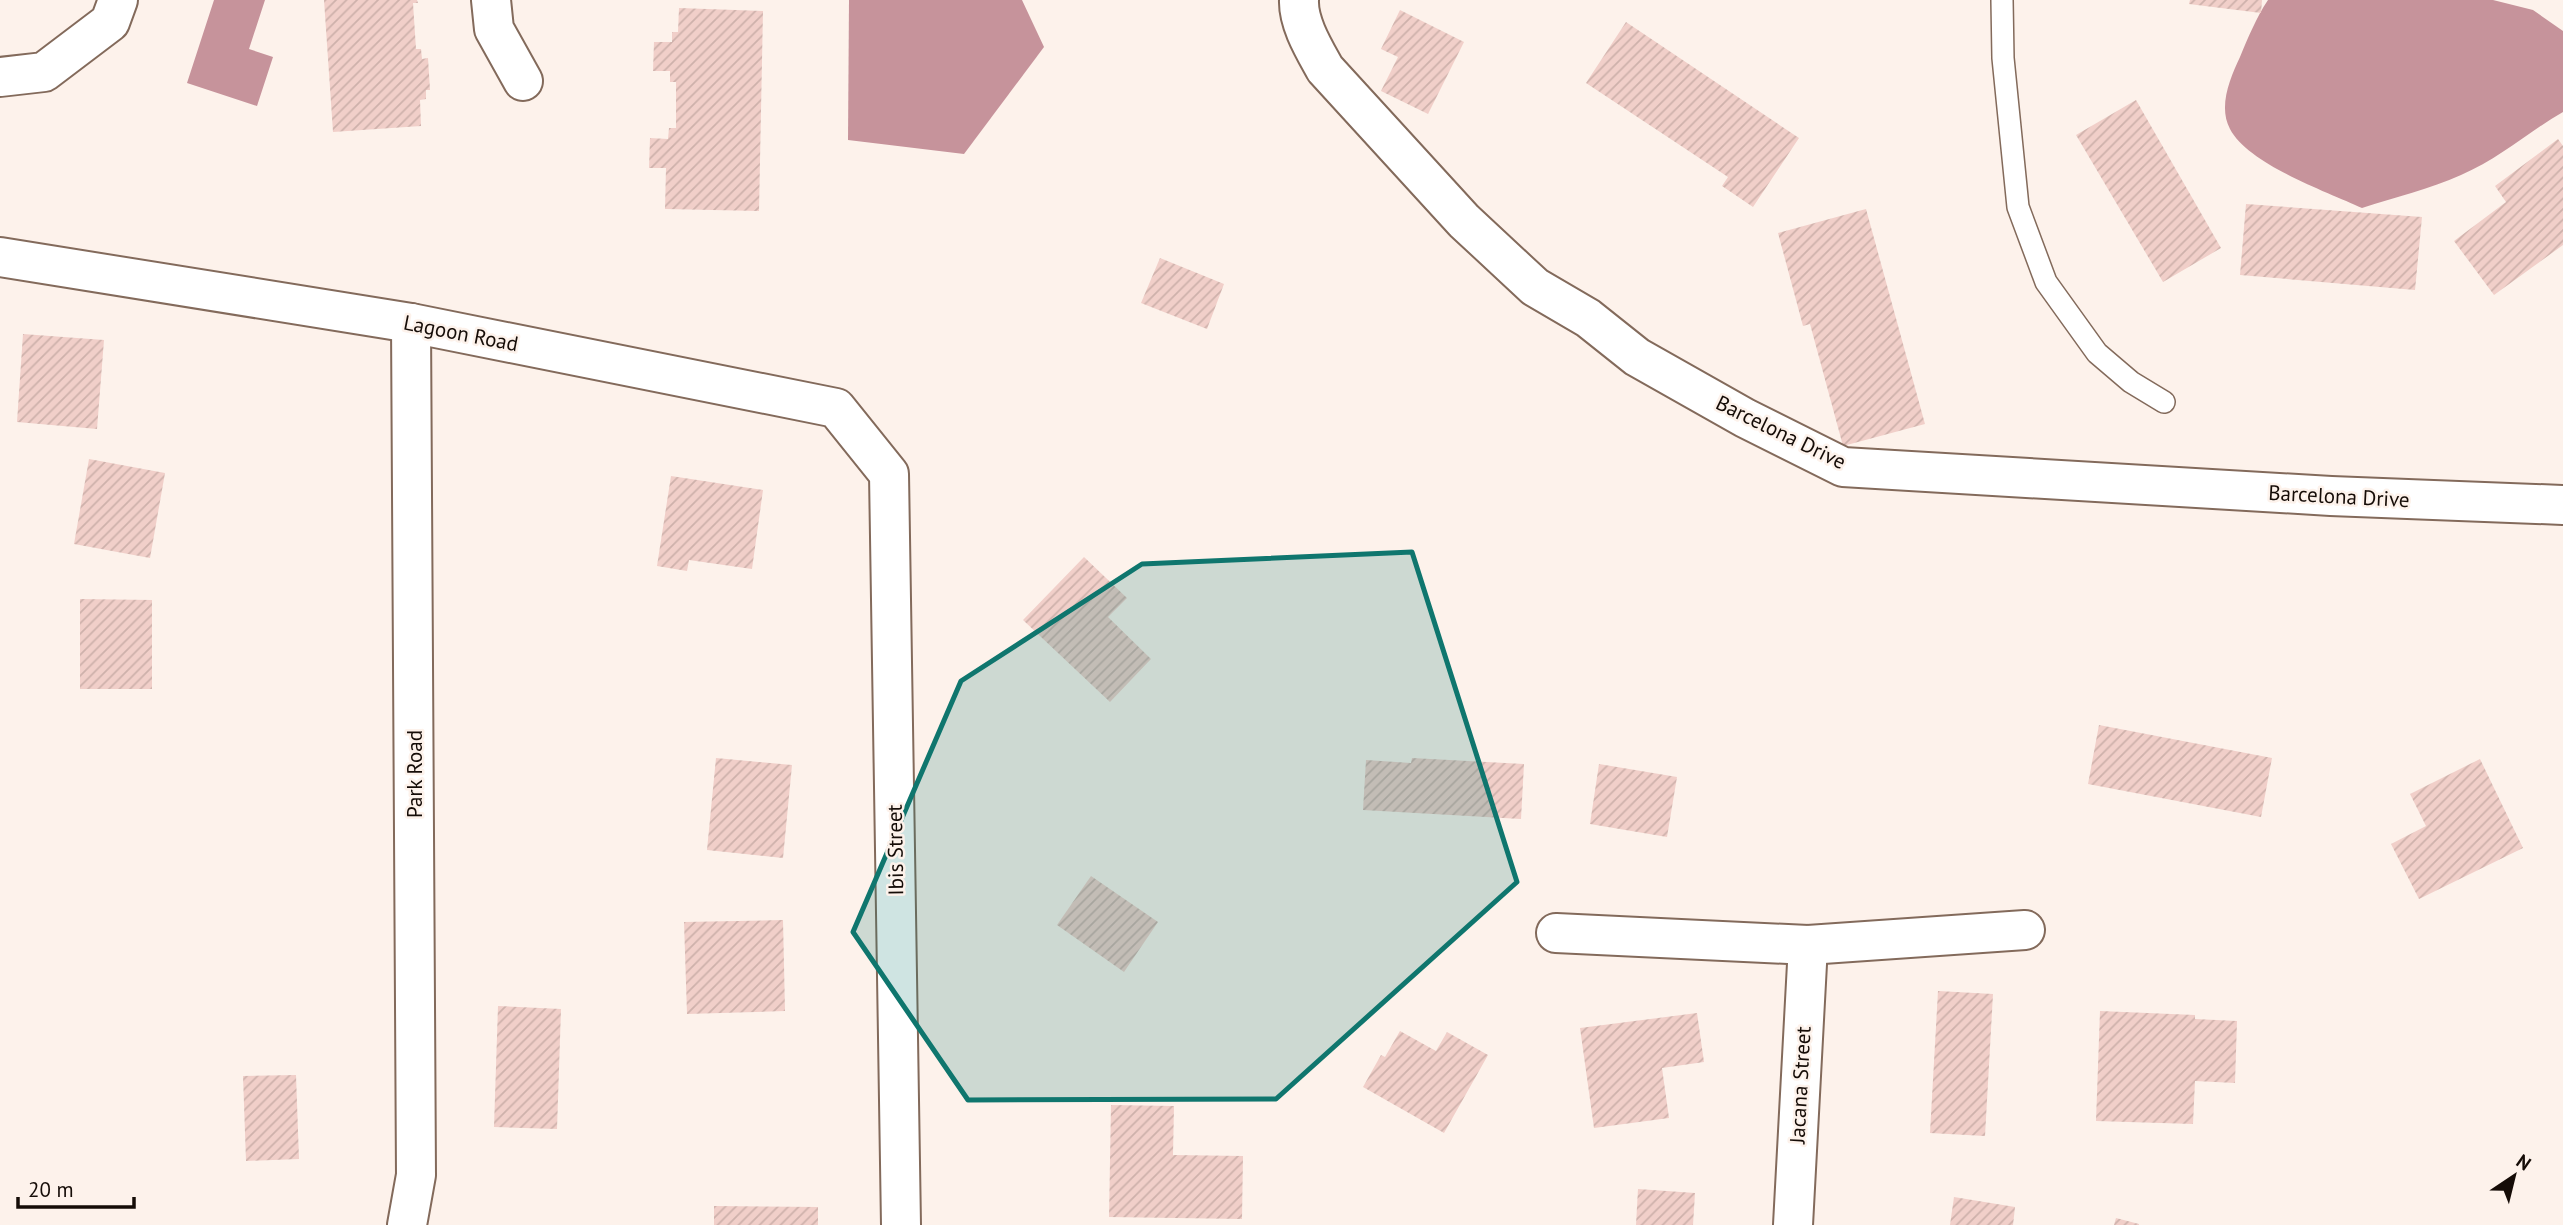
<svg xmlns="http://www.w3.org/2000/svg" width="2563" height="1225" font-family="'PT Sans',sans-serif">
  <defs>
    <pattern id="building-hatch" width="6" height="6" patternUnits="userSpaceOnUse" patternTransform="scale(1.75)"><rect width="6" height="6" fill="#f1cfc9"/><path d="M-1 1l2-2M0 6l6-6M5 7l2-2" fill="none" stroke="#ceb1ab"/></pattern>
  </defs>
  <rect width="100%" height="100%" fill="#fdf2eb"/>
  <g fill="#c6939b">
    <path d="M 214,0 L 265,0 L 249,49 L 273,57 L 257,106 L 187,83 Z"/>
    <path d="M 849,0 L 1022,0 L 1044,47 L 964,154 L 848,140 Z"/>
    <path d="M 2268,0 L 2493,0 L 2533,10 L 2563,31 L 2563,112 C 2528,132 2499,159 2461,175 C 2430,189 2395,197 2362,208 C 2327,192 2248,164 2230,129 C 2218,107 2230,78 2240,57 C 2248,38 2256,18 2268,0 Z"/>
  </g>
  <g fill="url(#building-hatch)">
    <path d="M 324,0 L 417,0 L 418,3 L 413,3 L 416,49 L 421,49 L 422,59 L 428,58 L 430,90 L 426,90 L 426,99 L 420,100 L 421,126 L 333,132 Z"/>
    <path d="M 2190,0 L 2262,0 L 2261,13 L 2189,4 Z"/>
    <path d="M 679,8 L 763,11 L 759,211 L 665,209 L 666,168 L 649,168 L 650,138 L 668,139 L 669,128 L 676,128 L 676,82 L 670,82 L 670,71 L 653,71 L 654,42 L 672,42 L 672,32 L 678,32 Z"/>
    <path d="M 1400,10 L 1464,42 L 1428,114 L 1381,91 L 1398,57 L 1381,49 Z"/>
    <path d="M 1626,22 L 1799,138 L 1753,207 L 1722,186 L 1728,177 L 1586,83 Z"/>
    <path d="M 2136,100 L 2221,248 L 2163,282 L 2076,135 Z"/>
    <path d="M 2558,139 L 2563,146 L 2563,245 L 2494,295 L 2454,241 L 2506,202 L 2495,186 Z"/>
    <path d="M 2246,204 L 2422,217 L 2415,290 L 2240,275 Z"/>
    <path d="M 1866,209 L 1925,424 L 1843,446 L 1810,324 L 1803,326 L 1778,233 Z"/>
    <path d="M 1160,258 L 1224,284 L 1207,329 L 1141,303 Z"/>
    <path d="M 23,334 L 104,340 L 97,429 L 17,422 Z"/>
    <path d="M 89,459 L 165,473 L 150,558 L 74,544 Z"/>
    <path d="M 671,476 L 763,490 L 752,569 L 689,560 L 687,571 L 657,566 Z"/>
    <path d="M 1084,557 L 1127,598 L 1108,617 L 1151,659 L 1110,702 L 1023,620 Z"/>
    <path d="M 80,599 L 152,600 L 152,689 L 80,689 Z"/>
    <path d="M 2099,725 L 2272,758 L 2261,817 L 2088,784 Z"/>
    <path d="M 716,758 L 792,765 L 783,858 L 707,850 Z"/>
    <path d="M 1412,758 L 1524,764 L 1521,819 L 1363,810 L 1366,760 L 1411,763 Z"/>
    <path d="M 2480,759 L 2523,848 L 2419,899 L 2391,844 L 2426,826 L 2410,794 Z"/>
    <path d="M 1599,764 L 1677,777 L 1667,837 L 1590,824 Z"/>
    <path d="M 1091,876 L 1158,922 L 1124,972 L 1057,925 Z"/>
    <path d="M 783,920 L 785,1011 L 687,1014 L 684,922 Z"/>
    <path d="M 1938,991 L 1993,994 L 1985,1136 L 1930,1133 Z"/>
    <path d="M 498,1006 L 561,1009 L 557,1129 L 494,1127 Z"/>
    <path d="M 2100,1011 L 2195,1015 L 2195,1019 L 2237,1021 L 2235,1083 L 2195,1081 L 2193,1124 L 2096,1121 Z"/>
    <path d="M 1697,1013 L 1704,1062 L 1662,1068 L 1669,1118 L 1594,1128 L 1580,1028 Z"/>
    <path d="M 1400,1031 L 1436,1051 L 1447,1032 L 1488,1055 L 1444,1133 L 1363,1087 L 1381,1055 L 1385,1057 Z"/>
    <path d="M 296,1075 L 299,1159 L 246,1161 L 243,1076 Z"/>
    <path d="M 1111,1105 L 1174,1106 L 1173,1155 L 1243,1156 L 1242,1219 L 1109,1217 Z"/>
    <path d="M 1638,1189 L 1695,1193 L 1693,1225 L 1636,1225 Z"/>
    <path d="M 1954,1197 L 2015,1207 L 2013,1225 L 1950,1225 Z"/>
    <path d="M 714,1206 L 818,1207 L 818,1225 L 714,1225 Z"/>
    <path d="M 2116,1218 L 2139,1224 L 2139,1225 L 2114,1225 Z"/>
  </g>
  <g fill="none" stroke-linecap="round" stroke-linejoin="round">
    <defs>
      <path id="service" d="M 2002,0 L 2003,58 L 2018,207 L 2046,282 L 2097,353 L 2131,382 L 2164,402"/>
      <g id="minor">
        <path d="M 491,0 L 494,29 L 523,81"/>
        <path d="M 1299,0 C 1298,23 1314,49 1325,69 L 1464,221 L 1535,287 L 1588,318 L 1637,357 L 1745,418 L 1843,467 L 2331,496 L 2563,505"/>
        <path d="M 0,77 L 44,72 L 110,22 L 118,0"/>
        <path d="M 0,257 L 411,323 L 836,408 L 889,474 L 901,1225"/>
        <path d="M 1556,933 L 1808,945 L 2025,930"/>
        <path d="M 407,1225 L 416,1175 L 411,323"/>
        <path d="M 1793,1225 L 1808,945"/>
      </g>
    </defs>
    <use href="#service" stroke="#836a5b" stroke-width="24"/>
    <use href="#minor" stroke="#836a5b" stroke-width="42"/>
    <use href="#service" stroke="#fff" stroke-width="21"/>
    <use href="#minor" stroke="#fff" stroke-width="38"/>
  </g>
  <path fill="#0f766e" fill-opacity="0.2" stroke="#0f766e" stroke-width="5" stroke-linejoin="round" d="M 1412,552 L 1517,882 L 1276,1099 L 968,1100 L 853,932 L 961,681 L 1142,564 Z"/>
  <g text-anchor="middle" dominant-baseline="central" stroke-width="5" stroke-linejoin="round" paint-order="stroke">
    <g font-size="21" fill="#150c07" stroke="#fdf2eb">
      <text transform="translate(461 333) rotate(11)">Lagoon Road</text>
      <text transform="translate(1781 432) rotate(26)">Barcelona Drive</text>
      <text transform="translate(2339 496) rotate(3)">Barcelona Drive</text>
      <text transform="translate(414 774) rotate(-90)">Park Road</text>
      <text transform="translate(895 850) rotate(-91)">Ibis Street</text>
      <text transform="translate(1800 1085) rotate(-87)">Jacana Street</text>
    </g>
  </g>
  <g transform="translate(2514 1176) rotate(35)" stroke="#fdf2eb" stroke-width="5" paint-order="stroke">
  <path d="M0-5L12 26L0 18L-12 26Z" fill="#150c07"/>
  <text y="-10" font-size="19" font-weight="bold" text-anchor="middle" fill="#150c07">N</text>
  </g>
  <path d="M18 1197v10h116v-10" fill="none" stroke="#150c07" stroke-width="3.5"/>
  <text x="28" y="1197" font-size="21" fill="#150c07" stroke="#fdf2eb" stroke-width="5" paint-order="stroke">20 m</text>
</svg>
